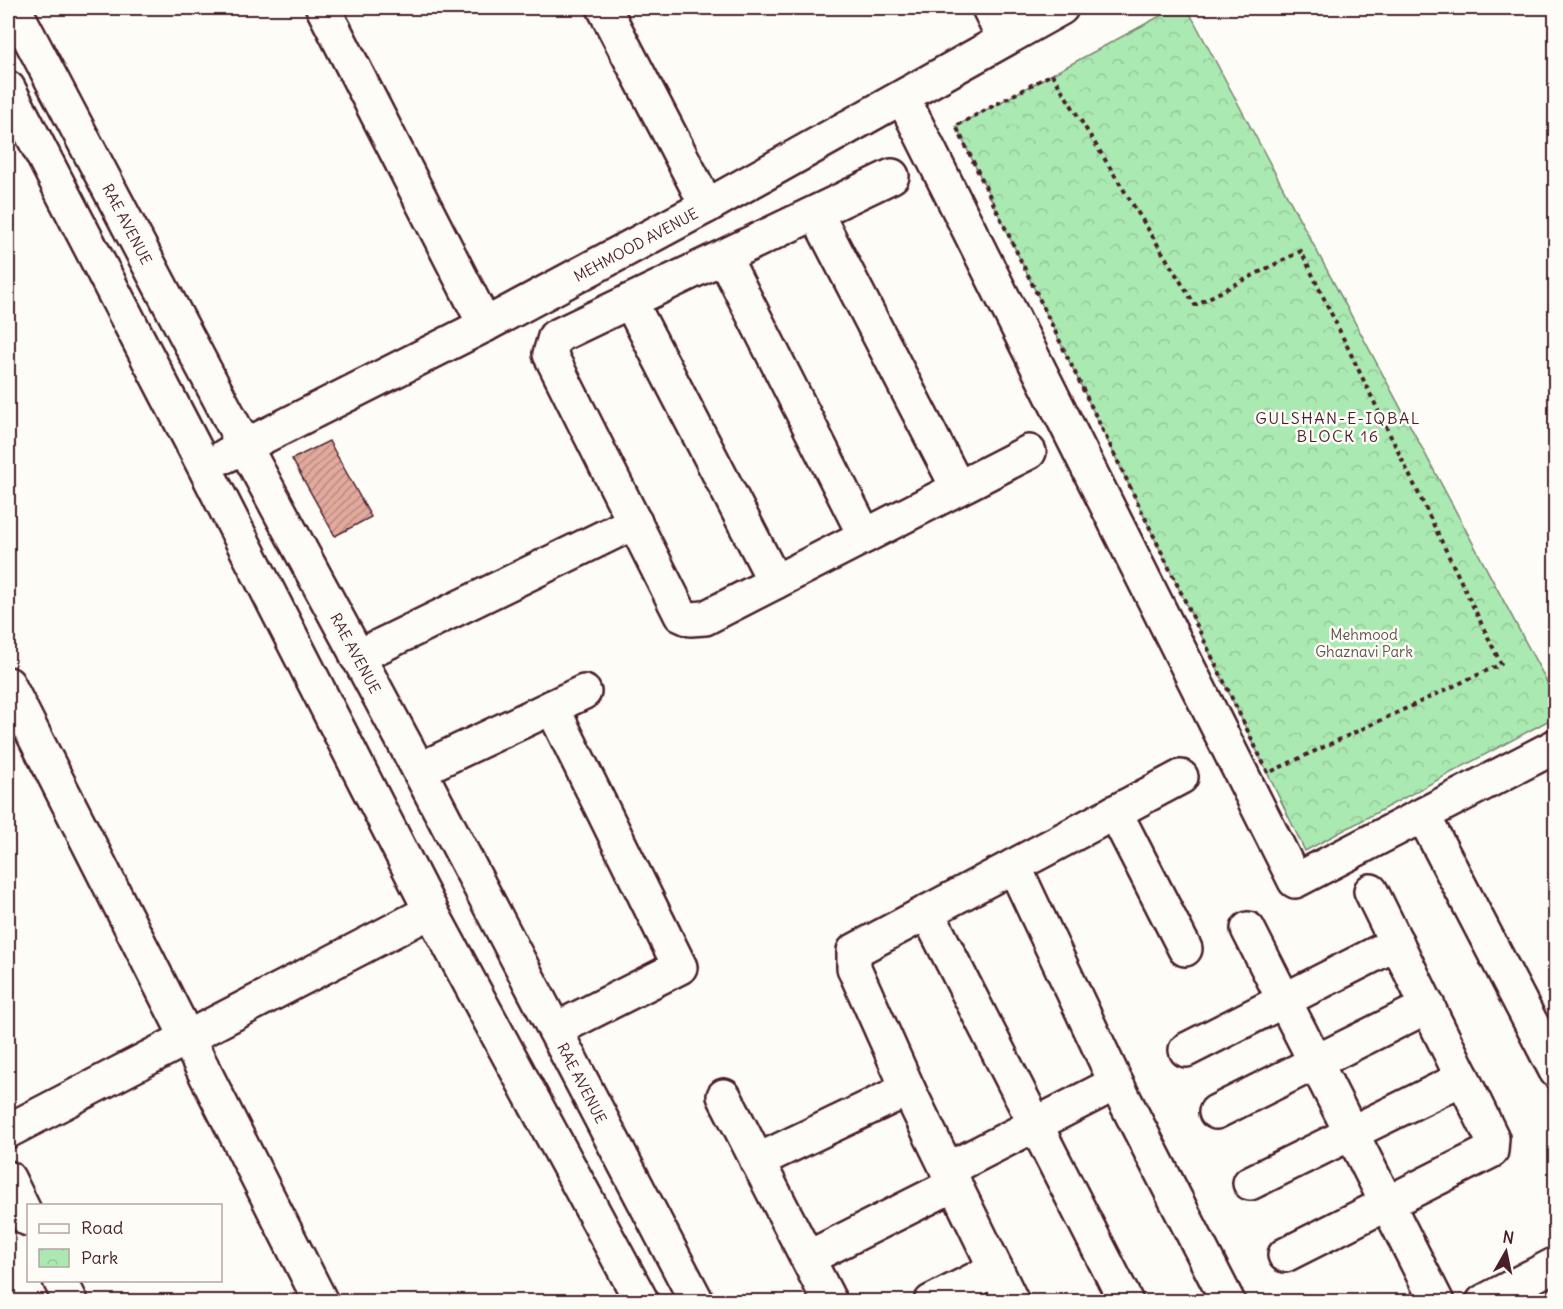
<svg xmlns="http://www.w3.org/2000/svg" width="1563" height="1309" font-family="Delius,sans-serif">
  <defs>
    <pattern id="park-crowns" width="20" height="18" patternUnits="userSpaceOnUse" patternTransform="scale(1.5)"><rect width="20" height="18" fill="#aae9b1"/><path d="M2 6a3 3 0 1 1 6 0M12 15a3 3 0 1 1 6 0" fill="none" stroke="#94c798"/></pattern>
    <pattern id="building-hatch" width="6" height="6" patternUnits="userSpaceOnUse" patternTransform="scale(1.5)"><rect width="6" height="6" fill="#e2a99d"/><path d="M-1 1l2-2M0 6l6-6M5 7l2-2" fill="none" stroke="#b98980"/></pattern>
  </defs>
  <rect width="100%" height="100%" fill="#fdfcf7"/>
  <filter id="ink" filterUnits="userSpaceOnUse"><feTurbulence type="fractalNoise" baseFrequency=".0167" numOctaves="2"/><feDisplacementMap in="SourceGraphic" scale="12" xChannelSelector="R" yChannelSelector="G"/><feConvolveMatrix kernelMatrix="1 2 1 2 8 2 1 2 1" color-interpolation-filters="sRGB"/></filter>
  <g filter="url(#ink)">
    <path fill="url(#park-crowns)" stroke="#7a846e" stroke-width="1.5" d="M 1175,8 L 1187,8 L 1555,697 L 1555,717 L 1305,851 L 956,126 Z"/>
    <path fill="url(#building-hatch)" stroke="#4a1f2b" stroke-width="1.5" d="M 329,441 L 371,517 L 335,536 L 292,459 Z"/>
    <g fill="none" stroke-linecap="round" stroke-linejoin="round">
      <defs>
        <g id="minor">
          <path id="s1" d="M 14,8 L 244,445 L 419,770 L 697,1302"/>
          <path d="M 323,8 L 485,325"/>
          <path d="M 604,8 L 707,206"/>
          <path d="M 989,8 L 1004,38"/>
          <path d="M 8,88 L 205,468 L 431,911 L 642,1302"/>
          <path d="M 903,98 L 1295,881 L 1556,746"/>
          <path d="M 892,176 L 555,337 L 550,354 L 681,615 L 690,619 L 705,618 L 1029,452"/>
          <path d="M 816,213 L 958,488"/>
          <path d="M 724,257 L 865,536"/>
          <path d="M 630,301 L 775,582"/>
          <path id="s2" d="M 225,456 L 485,325 L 707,206 L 1061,8"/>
          <path d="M 357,657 L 635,522"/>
          <path d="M 8,684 L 321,1302"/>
          <path d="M 552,707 L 680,967 L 555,1030"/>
          <path d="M 419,770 L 584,692"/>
          <path d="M 1115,812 L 1185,949"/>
          <path d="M 1423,815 L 1556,1071"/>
          <path d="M 1014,866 L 1116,1083 L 1228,1302"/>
          <path d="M 927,912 L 1126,1302"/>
          <path d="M 1248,929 L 1437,1302"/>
          <path d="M 1186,1050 L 1397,943"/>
          <path d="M 724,1096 L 830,1302"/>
          <path d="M 1216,1112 L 1428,1006"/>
          <path d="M 8,1131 L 431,911"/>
          <path d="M 757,1161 L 908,1089"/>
          <path d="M 947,1170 L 1116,1083"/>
          <path d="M 8,1178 L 28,1219"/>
          <path d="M 1250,1183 L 1463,1078"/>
          <path d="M 1285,1255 L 1491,1151 L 1492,1138 L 1371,891"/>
          <path d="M 808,1258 L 955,1184"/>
          <path d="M 60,1280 L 71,1302"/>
          <path d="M 931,1302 L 996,1269"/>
          <path d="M 1012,1302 L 908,1089 L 854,968 L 854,951 L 1181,777"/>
          <path d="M 1483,1302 L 1556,1264"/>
        </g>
      </defs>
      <use href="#minor" stroke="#4a1f2b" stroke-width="38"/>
      <path stroke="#4a1f2b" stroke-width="4" stroke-dasharray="4.5 4.5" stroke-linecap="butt" d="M 1052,74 L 1195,305 L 1301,251 L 1501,664 L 1268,773 L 956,126 Z"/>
      <use href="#minor" stroke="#fdfcf7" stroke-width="33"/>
    </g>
  </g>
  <g text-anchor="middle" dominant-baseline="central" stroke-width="5" stroke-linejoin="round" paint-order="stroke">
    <g font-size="15" fill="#4a1f2b" stroke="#fdfcf7">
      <text stroke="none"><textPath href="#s1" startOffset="244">RAE AVENUE</textPath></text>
      <text stroke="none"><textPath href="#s2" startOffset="462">MEHMOOD AVENUE</textPath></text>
      <text stroke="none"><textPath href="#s1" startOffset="730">RAE AVENUE</textPath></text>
      <text stroke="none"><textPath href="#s1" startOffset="1216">RAE AVENUE</textPath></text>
    </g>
    <g font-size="15" fill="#62524c" stroke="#fdfcf7">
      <text x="1364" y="634">Mehmood<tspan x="1364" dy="17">Ghaznavi Park</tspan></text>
    </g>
    <g font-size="16" letter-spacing="1.5" fill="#4a1f2b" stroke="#fdfcf7">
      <text x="1338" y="418">GULSHAN-E-IQBAL<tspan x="1338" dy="18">BLOCK 16</tspan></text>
    </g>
  </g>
  <rect width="1563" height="1309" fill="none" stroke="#fdfcf7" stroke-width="30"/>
  <rect x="15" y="15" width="1533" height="1279" fill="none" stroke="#4a1f2b" stroke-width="2" filter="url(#ink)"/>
  <rect x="27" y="1204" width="195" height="78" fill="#fdfcf7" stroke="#b5a4a5" stroke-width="1.5"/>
  <rect x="39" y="1224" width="30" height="9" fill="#fdfcf7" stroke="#b5a4a5" stroke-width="1.5"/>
  <text x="81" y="1234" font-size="18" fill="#4a1f2b">Road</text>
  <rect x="39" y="1249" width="30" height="18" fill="url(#park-crowns)" stroke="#b5a4a5" stroke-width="1.5"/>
  <text x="81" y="1264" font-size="18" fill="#4a1f2b">Park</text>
  <g transform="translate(1506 1252) rotate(9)" stroke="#fdfcf7" stroke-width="4.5" paint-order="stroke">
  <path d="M0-4.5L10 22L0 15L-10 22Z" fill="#4a1f2b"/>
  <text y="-9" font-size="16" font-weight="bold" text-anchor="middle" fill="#4a1f2b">N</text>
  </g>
</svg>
